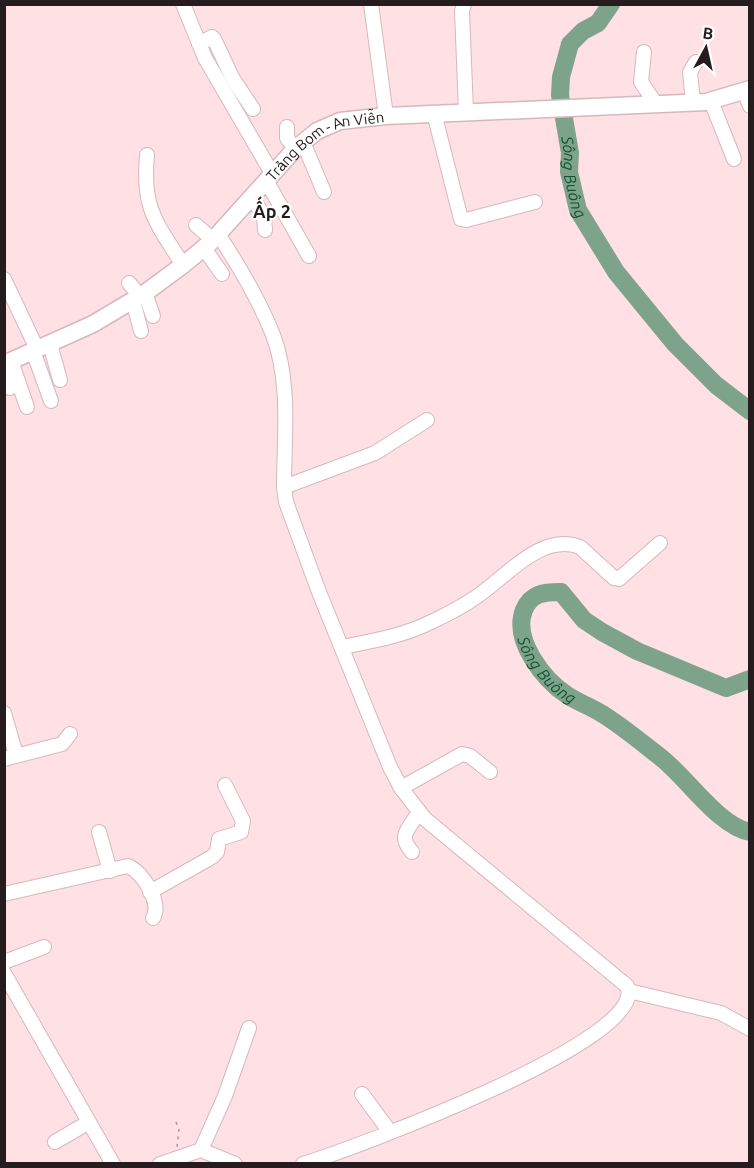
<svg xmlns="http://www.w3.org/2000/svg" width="754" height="1168" font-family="Ubuntu,sans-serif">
  <rect width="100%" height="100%" fill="#fee0e5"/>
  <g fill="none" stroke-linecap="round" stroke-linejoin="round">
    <g stroke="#7ea38b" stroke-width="18">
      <path id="s1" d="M 611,4 L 598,23 L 583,31 L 570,44 L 561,77 L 560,95 L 570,153 L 569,172 L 578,210 L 616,272 L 675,344 L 716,385 L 750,411"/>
      <path id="s2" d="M 750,679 L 726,688 L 637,651 L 602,632 L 584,620 L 561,592 C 544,592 531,593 524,610 C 512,640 544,680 567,695 C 579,703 592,707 604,715 C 623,727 641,742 659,756 C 686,776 718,826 750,832"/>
    </g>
    <defs>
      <g id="minor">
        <path d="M 183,4 L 205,58 L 273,175"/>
        <path d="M 371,4 L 386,116"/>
        <path d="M 464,4 L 462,11 L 466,112"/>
        <path d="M 199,44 L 212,37 L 214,39 L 233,79 L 253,109"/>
        <path d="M 644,52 L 641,82 L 656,104"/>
        <path d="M 744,91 L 750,106"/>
        <path d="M 711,101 L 734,159"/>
        <path d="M 693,102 L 690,72 L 696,62"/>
        <path d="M 434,113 L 461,219 L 466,220 L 535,202"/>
        <path d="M 287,127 L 287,138 L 295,149"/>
        <path d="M 303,142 L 324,192"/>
        <path d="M 147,155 C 142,209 156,222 183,265"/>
        <path d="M 267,182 L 309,256"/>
        <path d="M 253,199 L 264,217 L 265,230"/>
        <path d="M 196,225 L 213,240"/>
        <path d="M 218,234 C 239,266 259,299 273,335 C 291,382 284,439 284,487 L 286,502 L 319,592 L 390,767 L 401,788 L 425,819 L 627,986 C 653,1039 346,1151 303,1164"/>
        <path d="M 204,248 L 222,274"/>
        <path d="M 4,279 L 37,349"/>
        <path d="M 129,283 L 140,296"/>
        <path d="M 145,293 L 153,316"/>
        <path d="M 133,301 L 141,331"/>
        <path d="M 50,344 L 60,380"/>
        <path d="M 33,351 L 51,401"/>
        <path d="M 11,361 L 27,407"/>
        <path d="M 4,371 L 10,388"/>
        <path d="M 284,487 L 375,453 L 427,420"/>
        <path d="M 342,647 C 372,641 403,636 431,622 C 446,615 462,607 476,597 C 505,578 541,532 580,547 L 614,578 L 619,579 L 660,543"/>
        <path d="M 4,713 L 16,755"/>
        <path d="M 4,759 L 62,744 L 70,734"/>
        <path d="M 401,788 L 462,754 L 470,756 L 490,772"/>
        <path d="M 99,832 L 110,871"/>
        <path d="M 412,852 C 397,835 409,829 419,812"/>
        <path d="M 150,892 L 212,857 L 217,852 L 219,839 L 241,832 L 243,821 L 225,785"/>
        <path d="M 4,894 L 128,866 C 143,872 162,903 153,918"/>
        <path d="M 4,962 L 44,947"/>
        <path d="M 4,973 L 113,1164"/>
        <path d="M 629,991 L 721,1013 L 750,1029"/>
        <path d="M 362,1094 L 390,1132"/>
        <path d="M 55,1142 L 89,1122"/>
        <path d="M 201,1150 L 225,1096 L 249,1028"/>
        <path d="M 160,1164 L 201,1150 L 235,1164"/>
      </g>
      <g id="major">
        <path id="s3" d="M 4,364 L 93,324 L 145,293 L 183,265 L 211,242 L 295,149 L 317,131 L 340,121 L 386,116 L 706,102 L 750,89"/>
      </g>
    </defs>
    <use href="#minor" stroke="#d5b8bd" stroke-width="16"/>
    <use href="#major" stroke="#d5b8bd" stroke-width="19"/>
    <path stroke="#ae979b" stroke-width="1.5" stroke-dasharray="3 4.5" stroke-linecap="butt" d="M 176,1122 L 179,1129 L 177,1147"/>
    <use href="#minor" stroke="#fff" stroke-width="14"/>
    <use href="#major" stroke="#fff" stroke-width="16"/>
  </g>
  <g text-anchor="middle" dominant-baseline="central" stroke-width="4.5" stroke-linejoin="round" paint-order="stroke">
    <g font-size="15" fill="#261b1d" stroke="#fff">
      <text stroke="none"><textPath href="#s3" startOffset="396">Trảng Bom - An Viễn</textPath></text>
    </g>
    <g font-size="16" font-style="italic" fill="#125231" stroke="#fff">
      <text stroke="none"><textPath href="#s1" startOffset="194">Sông Buông</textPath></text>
      <text stroke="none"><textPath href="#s2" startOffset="333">Sông Buông</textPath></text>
    </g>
    <g font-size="18" font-weight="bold" fill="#261b1d" stroke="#fff">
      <text x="272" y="211">Ấp 2</text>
    </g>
  </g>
  <rect width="754" height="1168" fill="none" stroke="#261b1d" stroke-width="12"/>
  <g transform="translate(706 48) rotate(8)" stroke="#ffffff" stroke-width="4.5" paint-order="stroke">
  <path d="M0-4.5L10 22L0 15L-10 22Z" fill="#261b1d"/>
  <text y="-9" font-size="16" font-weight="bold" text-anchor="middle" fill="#261b1d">B</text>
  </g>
</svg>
